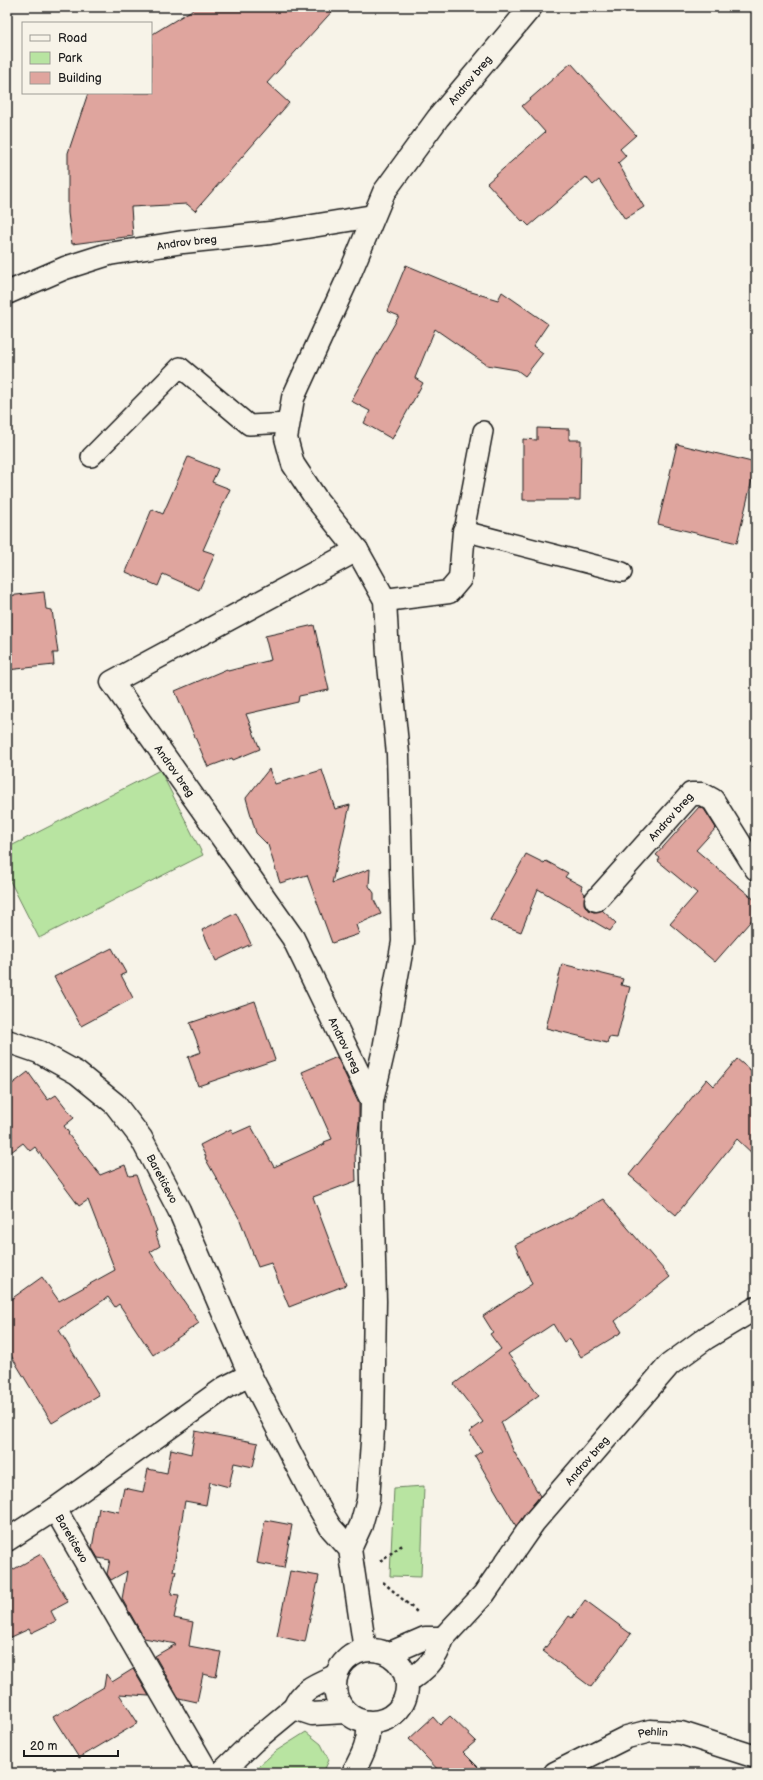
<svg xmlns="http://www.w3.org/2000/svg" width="763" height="1780" font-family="'Balsamiq Sans',sans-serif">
  <rect width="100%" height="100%" fill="#f7f3e8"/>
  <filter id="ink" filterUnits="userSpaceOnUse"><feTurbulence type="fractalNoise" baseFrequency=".025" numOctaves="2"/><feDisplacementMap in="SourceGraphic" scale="8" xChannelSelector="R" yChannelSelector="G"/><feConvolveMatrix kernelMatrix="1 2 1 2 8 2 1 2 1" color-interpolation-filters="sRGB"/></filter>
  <g filter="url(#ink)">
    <g fill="#b8e4a1" stroke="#6a805e">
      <path d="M 160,770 L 203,855 L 39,938 L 7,875 L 7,848 Z"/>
      <path d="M 424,1486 L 421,1577 L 390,1576 L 394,1488 Z"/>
      <path d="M 306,1732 L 321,1744 L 329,1760 L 323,1773 L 251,1773 L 276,1751 Z"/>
    </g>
    <g fill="#dfa59e" stroke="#1c1c1c">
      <path d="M 197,7 L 336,7 L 267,83 L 289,103 L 195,211 L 187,204 L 131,207 L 133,236 L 72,244 L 68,213 L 68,153 L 88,93 L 151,93 L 151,35 Z"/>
      <path d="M 571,63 L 636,135 L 620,149 L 626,156 L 618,163 L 644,207 L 625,219 L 599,180 L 593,185 L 586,177 L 529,226 L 523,220 L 522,221 L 487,183 L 545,132 L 522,106 Z"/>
      <path d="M 406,265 L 468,291 L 498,300 L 502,292 L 548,324 L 533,346 L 543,353 L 525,376 L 517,370 L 487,365 L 435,329 L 415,378 L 423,383 L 392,439 L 364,423 L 370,411 L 351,401 L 399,316 L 387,311 Z"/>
      <path d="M 537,428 L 569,429 L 569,440 L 581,440 L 580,500 L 523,500 L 523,439 L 537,440 Z"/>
      <path d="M 677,444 L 756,463 L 737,543 L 658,524 Z"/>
      <path d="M 188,457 L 218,469 L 212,482 L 230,489 L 203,550 L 215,554 L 199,590 L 163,574 L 158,586 L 126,572 L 152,509 L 163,514 Z"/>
      <path d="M 44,592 L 46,609 L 52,610 L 58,653 L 53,653 L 54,665 L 7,670 L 7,596 Z"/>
      <path d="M 314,625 L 329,690 L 299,696 L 298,702 L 246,714 L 260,749 L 233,760 L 232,758 L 208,767 L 175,691 L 227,669 L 228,671 L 271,660 L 265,636 Z"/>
      <path d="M 269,769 L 275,784 L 322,770 L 335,809 L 350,805 L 332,883 L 370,869 L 369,886 L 374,893 L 374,900 L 381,914 L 356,925 L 359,934 L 332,943 L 307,875 L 280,883 L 268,845 L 256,833 L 246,798 Z"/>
      <path d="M 699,807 L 704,809 L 716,828 L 696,850 L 756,901 L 756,915 L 715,962 L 670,924 L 697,893 L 658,861 L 660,858 L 656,855 Z"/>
      <path d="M 526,854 L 544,863 L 546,861 L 568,873 L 565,877 L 582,886 L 581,889 L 585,894 L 584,904 L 587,909 L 594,912 L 602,910 L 616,923 L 610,931 L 538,889 L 521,932 L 490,920 Z"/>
      <path d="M 236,913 L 251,944 L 216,961 L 202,930 Z"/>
      <path d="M 112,948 L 126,973 L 121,975 L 133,998 L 81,1026 L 54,977 Z"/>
      <path d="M 562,964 L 623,979 L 621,985 L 630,987 L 617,1038 L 609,1037 L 607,1043 L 546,1028 Z"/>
      <path d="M 255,1001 L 275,1060 L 198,1086 L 188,1057 L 201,1052 L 190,1023 Z"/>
      <path d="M 337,1057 L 359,1104 L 359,1123 L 355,1153 L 356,1181 L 313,1197 L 346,1285 L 289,1307 L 271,1263 L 258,1267 L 240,1220 L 205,1158 L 206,1157 L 200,1145 L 231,1129 L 233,1134 L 251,1126 L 274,1167 L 325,1144 L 324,1142 L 332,1139 L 302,1072 Z"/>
      <path d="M 737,1059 L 756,1075 L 756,1157 L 737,1139 L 676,1215 L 629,1175 L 707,1079 L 714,1086 Z"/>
      <path d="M 28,1072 L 48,1100 L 56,1095 L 74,1118 L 64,1126 L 69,1133 L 68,1134 L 100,1175 L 125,1165 L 129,1176 L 136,1175 L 157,1231 L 155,1232 L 160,1246 L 150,1252 L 199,1323 L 153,1355 L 119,1304 L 115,1307 L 108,1297 L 59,1330 L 99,1395 L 52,1423 L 7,1349 L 7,1302 L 42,1277 L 59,1301 L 115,1270 L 88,1200 L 79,1206 L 35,1147 L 30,1151 L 23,1143 L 7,1155 L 7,1088 Z"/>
      <path d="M 603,1199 L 670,1277 L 615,1321 L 622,1332 L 581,1357 L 569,1338 L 564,1342 L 553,1324 L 508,1354 L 539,1395 L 501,1422 L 513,1450 L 540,1496 L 516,1526 L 475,1456 L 482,1451 L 469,1432 L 483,1422 L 454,1384 L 501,1349 L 490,1334 L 493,1332 L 483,1316 L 532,1284 L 515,1245 L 578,1214 L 578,1213 Z"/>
      <path d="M 195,1431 L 258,1443 L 253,1467 L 234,1463 L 229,1487 L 210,1482 L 206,1505 L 185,1501 L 173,1571 L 176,1571 L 171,1594 L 179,1595 L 174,1618 L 193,1622 L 189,1646 L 221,1652 L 216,1677 L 203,1674 L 197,1702 L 179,1698 L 155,1656 L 176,1644 L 144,1638 L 122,1599 L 127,1571 L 111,1580 L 107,1574 L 110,1560 L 98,1558 L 92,1548 L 99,1508 L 119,1512 L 124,1488 L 143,1492 L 148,1469 L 167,1473 L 171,1449 L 191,1454 Z"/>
      <path d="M 265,1520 L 292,1525 L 284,1568 L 257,1563 Z"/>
      <path d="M 41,1554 L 68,1602 L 51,1611 L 56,1621 L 31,1633 L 29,1629 L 7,1639 L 7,1573 Z"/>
      <path d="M 290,1571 L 319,1576 L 305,1642 L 277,1636 Z"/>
      <path d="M 585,1600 L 631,1634 L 591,1687 L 543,1651 L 569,1616 L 572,1618 Z"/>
      <path d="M 133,1669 L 149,1696 L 119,1694 L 138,1723 L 79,1758 L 53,1717 L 104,1687 L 106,1674 L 112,1682 Z"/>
      <path d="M 450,1716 L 476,1741 L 463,1752 L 484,1773 L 441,1773 L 409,1739 L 433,1717 L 440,1725 Z"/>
    </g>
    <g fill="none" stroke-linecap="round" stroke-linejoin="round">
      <defs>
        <g id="service">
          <path d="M 483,431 L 464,531 L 622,572"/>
          <path d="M 91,457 L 180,367 L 249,425 L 289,423"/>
        </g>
        <g id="pedestrian">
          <path id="s1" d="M 55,1509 L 208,1773"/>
        </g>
        <g id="minor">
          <path id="s2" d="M 7,293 L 65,268 L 109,254 L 183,242 L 270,233 L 373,216"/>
          <path id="s3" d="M 357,550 L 112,682 L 293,938 L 372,1101"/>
          <path d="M 385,600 L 449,592 L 460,579 L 464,531"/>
          <path id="s4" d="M 596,900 L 691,794 L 702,794 L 713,800 L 756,869"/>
          <path id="s5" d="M 7,1041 L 39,1052 L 77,1073 L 115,1104 L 141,1138 L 179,1210 L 250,1375 L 315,1501 L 331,1528 L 350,1549 L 365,1650"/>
          <path d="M 7,1540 L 55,1509 L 212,1397 L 226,1387 L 250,1375"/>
          <path id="s6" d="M 350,1549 L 361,1525 L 368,1500 L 373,1427 L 375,1301 L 371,1140 L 372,1101 L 384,1049 L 403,942 L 398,754 L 388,655 L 385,600 L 357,550 L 317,500 L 293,464 L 286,438 L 293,398 L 348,278 L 384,192 L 438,118 L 531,7"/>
          <path id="s7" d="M 443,1638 L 484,1594 L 534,1522 L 669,1365 L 706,1338 L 756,1308"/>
          <circle cx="371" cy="1686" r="36"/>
          <path d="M 388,1654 L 425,1638 L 443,1638 C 436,1661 426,1669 407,1682"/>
          <path d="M 335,1676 C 317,1684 302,1689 294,1708 L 312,1714 L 345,1712"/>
          <path d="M 221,1773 L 254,1741 L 294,1708"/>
          <path d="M 353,1773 C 362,1756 370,1742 368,1722"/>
          <path id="s8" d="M 555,1773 L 627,1737 L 650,1731 L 681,1733 L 756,1757"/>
        </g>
      </defs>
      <use href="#service" stroke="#1c1c1c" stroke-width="22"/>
      <use href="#pedestrian" stroke="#1c1c1c" stroke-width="25"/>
      <use href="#minor" stroke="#1c1c1c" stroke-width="25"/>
      <g stroke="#1c1c1c" stroke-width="2.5" stroke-dasharray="3 3" stroke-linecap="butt">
        <path d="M 380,1561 L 404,1544"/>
        <path d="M 383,1582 L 417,1612"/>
      </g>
      <use href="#service" stroke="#f7f3e8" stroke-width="19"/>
      <use href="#pedestrian" stroke="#f7f3e8" stroke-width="22"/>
      <use href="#minor" stroke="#f7f3e8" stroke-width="22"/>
    </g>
  </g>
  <g text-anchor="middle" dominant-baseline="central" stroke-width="3" stroke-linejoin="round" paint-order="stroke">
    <g font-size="11" fill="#1c1c1c" stroke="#f7f3e8">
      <text stroke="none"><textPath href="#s6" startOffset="1555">Androv breg</textPath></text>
      <text stroke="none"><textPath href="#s2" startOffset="188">Androv breg</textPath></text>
      <text stroke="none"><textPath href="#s3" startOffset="387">Androv breg</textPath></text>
      <text stroke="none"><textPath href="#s4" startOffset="112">Androv breg</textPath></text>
      <text stroke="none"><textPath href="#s3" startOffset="711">Androv breg</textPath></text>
      <text stroke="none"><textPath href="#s5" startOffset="215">Baretićevo</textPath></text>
      <text stroke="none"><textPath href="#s7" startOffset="229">Androv breg</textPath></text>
      <text stroke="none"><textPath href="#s1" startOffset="34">Baretićevo</textPath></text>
      <text stroke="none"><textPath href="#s8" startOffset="107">Pehlin</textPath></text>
    </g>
  </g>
  <rect width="763" height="1780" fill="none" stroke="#f7f3e8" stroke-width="24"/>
  <rect x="12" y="12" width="739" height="1756" fill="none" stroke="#1c1c1c" stroke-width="1.5" filter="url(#ink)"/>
  <rect x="22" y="22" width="130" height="72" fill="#f7f3e8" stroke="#9f9d96"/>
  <rect x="30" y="35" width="20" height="6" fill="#f7f3e8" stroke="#9f9d96"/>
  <text x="58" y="42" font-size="12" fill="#1c1c1c">Road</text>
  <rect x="30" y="52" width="20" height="12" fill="#b8e4a1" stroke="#9f9d96"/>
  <text x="58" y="62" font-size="12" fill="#1c1c1c">Park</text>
  <rect x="30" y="72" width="20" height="12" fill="#dfa59e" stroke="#9f9d96"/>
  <text x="58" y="82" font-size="12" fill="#1c1c1c">Building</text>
  <path d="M24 1750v6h94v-6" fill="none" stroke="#1c1c1c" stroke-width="2"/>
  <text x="30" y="1750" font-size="12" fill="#1c1c1c" stroke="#f7f3e8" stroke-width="3" paint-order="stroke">20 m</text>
</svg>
